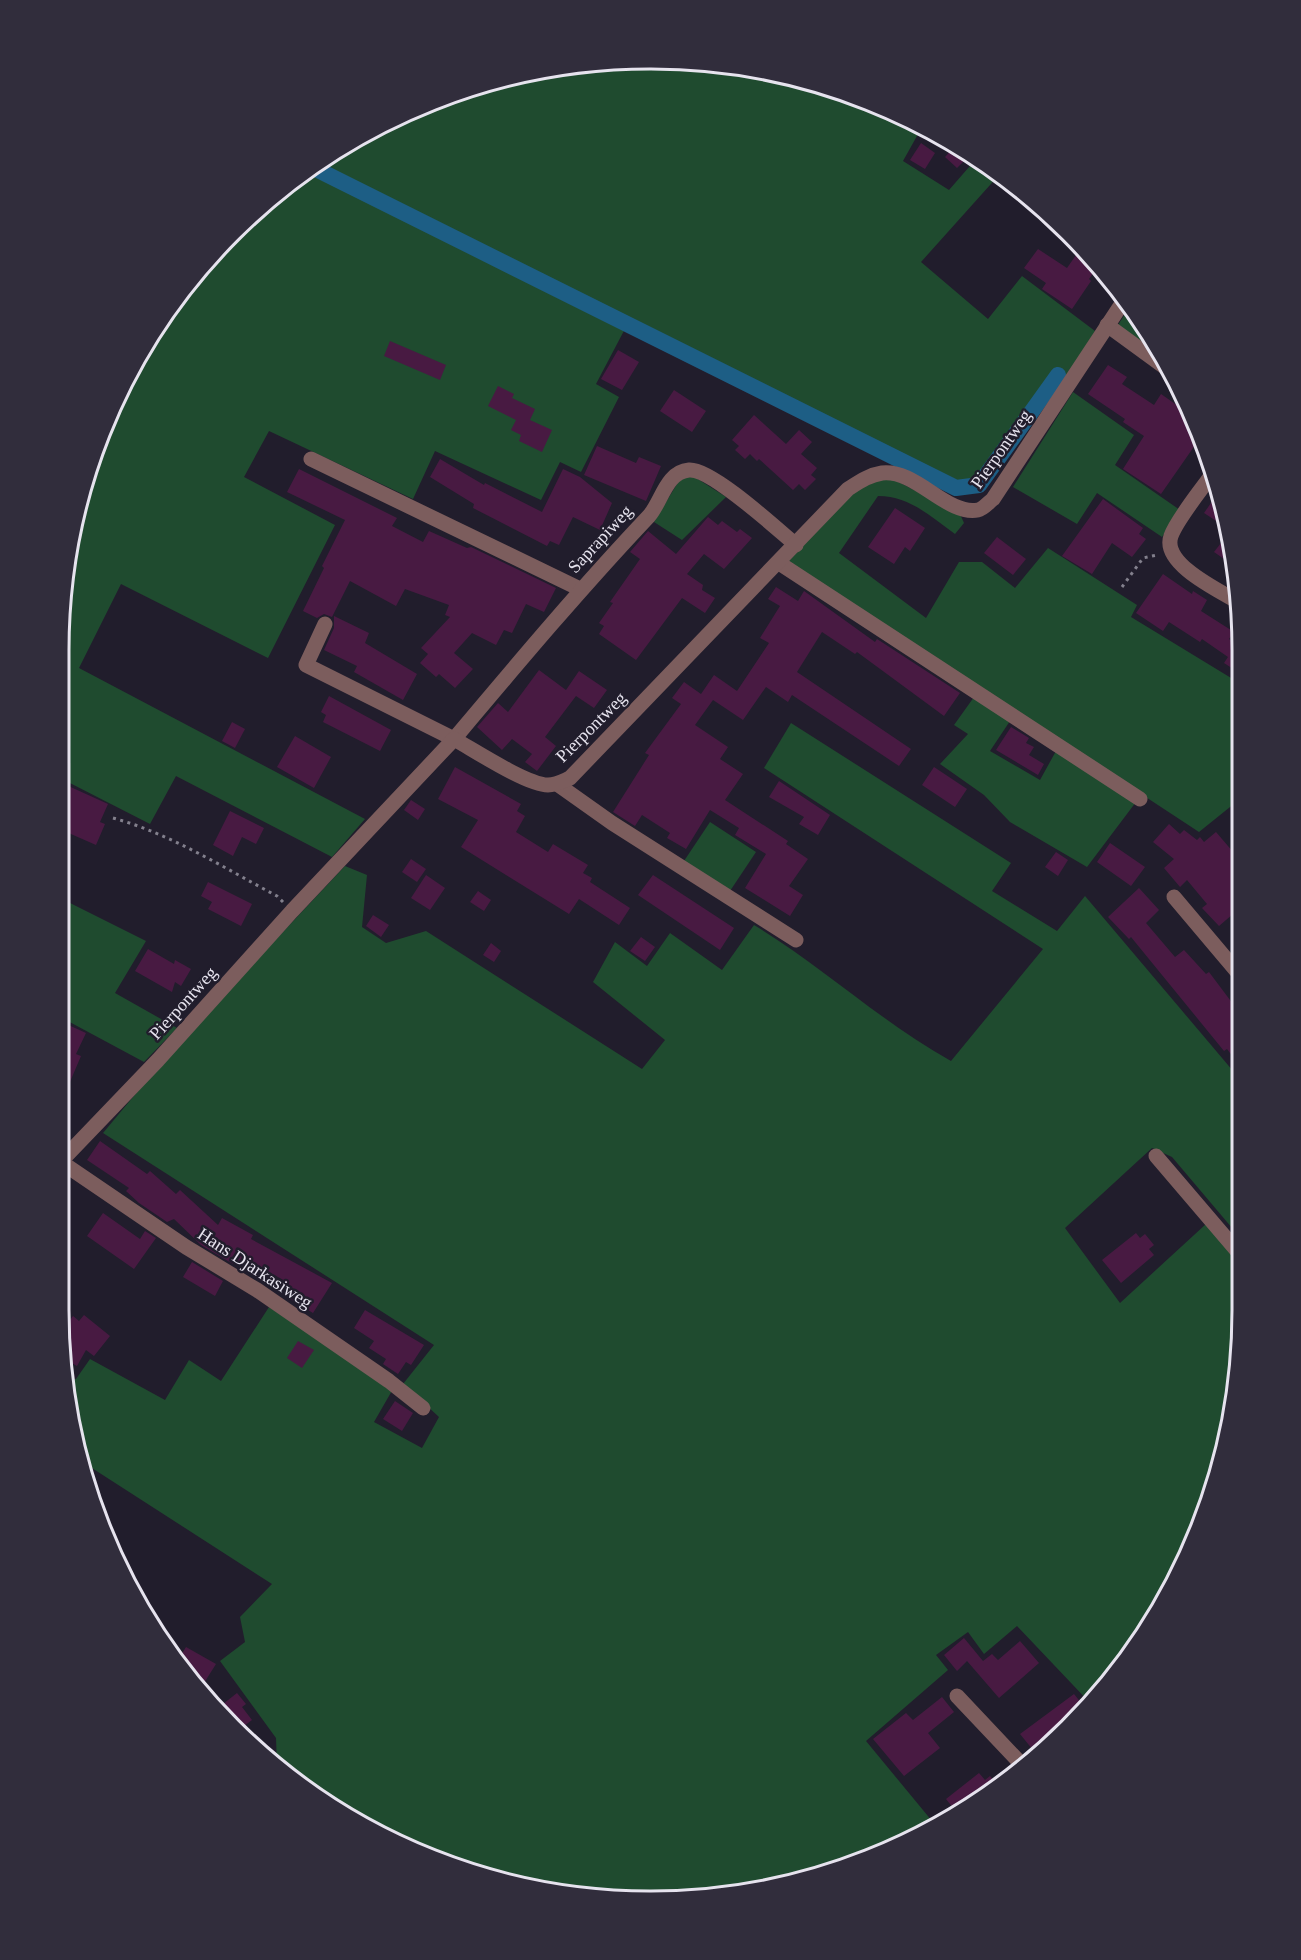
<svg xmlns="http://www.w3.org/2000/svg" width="1301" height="1960" font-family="Georgia,serif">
  <rect width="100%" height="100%" fill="#211d2c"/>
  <g fill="#1f4b2f">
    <path d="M 612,60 L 728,64 L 841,90 L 922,127 L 903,161 L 949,190 L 976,159 L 999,175 L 921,262 L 988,319 L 1022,276 L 1095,331 L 1064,381 L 1058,376 L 987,476 C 978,487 970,488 956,488 L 627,325 L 596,384 L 619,397 L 581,472 L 560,462 L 541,500 L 435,451 L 413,499 L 269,431 L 244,477 L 335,525 L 268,658 L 121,584 L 79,668 L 365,819 L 332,857 L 176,776 L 150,824 L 64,780 L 64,573 L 90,461 L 119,389 L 206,260 L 290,181 L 389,119 L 498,79 Z"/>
    <path d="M 1130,306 L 1162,357 L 1118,325 Z"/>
    <path d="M 1073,392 L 1134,435 L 1115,465 L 1180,510 L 1162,537 L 1097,493 L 1077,524 L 1013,487 Z"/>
    <path d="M 693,476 L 726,497 L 682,540 L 654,522 L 680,479 Z"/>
    <path d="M 893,479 L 960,514 L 964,523 L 955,534 C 931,517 910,496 878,496 L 839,553 L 926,618 L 959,562 L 982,562 L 1015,588 L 1048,548 L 1137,605 L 1131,617 L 1241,684 L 1240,799 L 1199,832 L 788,562 L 853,491 L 873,480 Z"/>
    <path d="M 974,697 L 1010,721 L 990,751 L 1040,780 L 1056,751 L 1136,802 L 1087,867 L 1010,822 L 984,795 L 940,764 L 968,734 L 954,725 Z"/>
    <path d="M 791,723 L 1011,863 L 992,891 L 1057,931 L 1085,896 L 1239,1078 L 1238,1235 L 1172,1157 L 1152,1148 L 1065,1228 L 1120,1303 L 1206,1224 L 1238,1262 L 1237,1387 L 1211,1499 L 1182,1571 L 1091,1704 L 1017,1626 L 984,1654 L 968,1632 L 936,1655 L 948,1670 L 866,1741 L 937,1827 L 877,1857 L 766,1890 L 611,1900 L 498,1881 L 424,1857 L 290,1779 L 277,1767 L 276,1738 L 220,1661 L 245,1642 L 240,1617 L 272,1584 L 81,1461 L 64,1387 L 64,1380 L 76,1379 L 90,1359 L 165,1400 L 189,1360 L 221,1381 L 269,1307 L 393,1389 L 374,1422 L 422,1448 L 439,1417 L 403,1384 L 434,1345 L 103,1133 L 173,1049 L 345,866 L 367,875 L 362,927 L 386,943 L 426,931 L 642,1069 L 665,1040 L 593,982 L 615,942 L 647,966 L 670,933 L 722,970 L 754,925 C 822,966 881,1022 951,1061 L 1043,949 L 764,768 Z"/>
    <path d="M 710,822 L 756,852 L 730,891 L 684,861 Z"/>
    <path d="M 64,900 L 146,941 L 115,993 L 177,1028 L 144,1062 L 64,1019 Z"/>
  </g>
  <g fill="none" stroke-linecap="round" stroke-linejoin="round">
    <path stroke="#1d5e85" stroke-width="16" d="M 312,167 L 956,488 L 979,485 L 1058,375"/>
  </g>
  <g fill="#481a42">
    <path d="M 921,143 L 935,153 L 925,169 L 910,160 Z"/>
    <path d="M 956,145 L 969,156 L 957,168 L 945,157 Z"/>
    <path d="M 1081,248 L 1098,266 L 1089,279 L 1091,281 L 1072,309 L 1042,289 L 1046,283 L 1024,268 L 1038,249 L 1067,268 Z"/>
    <path d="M 390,341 L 446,365 L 440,380 L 384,356 Z"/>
    <path d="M 618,350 L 639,362 L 622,390 L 601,379 Z"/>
    <path d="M 1108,365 L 1127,377 L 1122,384 L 1154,405 L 1161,394 L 1191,415 L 1200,438 L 1161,494 L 1123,469 L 1144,436 L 1123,422 L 1125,419 L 1088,394 Z"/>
    <path d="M 498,386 L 514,394 L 512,398 L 535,409 L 530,420 L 552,430 L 542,452 L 519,441 L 521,435 L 511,430 L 516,420 L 488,406 Z"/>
    <path d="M 674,390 L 706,411 L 692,432 L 660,411 Z"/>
    <path d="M 754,415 L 786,444 L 799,430 L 812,442 L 801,454 L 817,468 L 811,475 L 816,479 L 805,490 L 799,484 L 793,490 L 759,459 L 757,461 L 750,454 L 745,459 L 735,450 L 739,446 L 732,440 Z"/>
    <path d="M 597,446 L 636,463 L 639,457 L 661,466 L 646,501 L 584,475 Z"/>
    <path d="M 440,459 L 484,485 L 485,483 L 542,512 L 563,469 L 580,477 L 612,503 L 600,530 L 573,517 L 559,545 L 550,541 L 547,546 L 473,508 L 474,504 L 430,477 Z"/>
    <path d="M 299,469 L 397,518 L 392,526 L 423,542 L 429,531 L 467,548 L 471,547 L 556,588 L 544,612 L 526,604 L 512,633 L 504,630 L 496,645 L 472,633 L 454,653 L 473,669 L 455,688 L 439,674 L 436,677 L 420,663 L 428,654 L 421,648 L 450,617 L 445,615 L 449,605 L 405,589 L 396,606 L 350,581 L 332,617 L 324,614 L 317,618 L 303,611 L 324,568 L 322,566 L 345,520 L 287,492 Z"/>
    <path d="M 1220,490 L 1222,498 L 1227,528 L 1204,513 Z"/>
    <path d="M 1103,499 L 1143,528 L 1139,534 L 1146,539 L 1132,557 L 1112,543 L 1092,574 L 1062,556 Z"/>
    <path d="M 895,508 L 925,528 L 910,551 L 905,547 L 894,564 L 868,547 Z"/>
    <path d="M 708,517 L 718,525 L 722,521 L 737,532 L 740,529 L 752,538 L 724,569 L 704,554 L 687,574 L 703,585 L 702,590 L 715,598 L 705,613 L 682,598 L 636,660 L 599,634 L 604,626 L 599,623 L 613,603 L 610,602 L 640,559 L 630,552 L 648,531 L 676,554 Z"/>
    <path d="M 1228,534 L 1231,551 L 1224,559 L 1214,552 Z"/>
    <path d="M 997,537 L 1026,559 L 1013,575 L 984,553 Z"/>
    <path d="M 1163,574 L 1192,594 L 1193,591 L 1207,600 L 1201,611 L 1234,632 L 1229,639 L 1237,645 L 1241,639 L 1241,674 L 1224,663 L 1228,657 L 1202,639 L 1200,642 L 1169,622 L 1163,631 L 1136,613 Z"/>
    <path d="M 776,587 L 798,601 L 804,591 L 875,642 L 877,639 L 960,693 L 944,716 L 857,652 L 855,654 L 822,632 L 797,672 L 911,749 L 899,766 L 792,695 L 788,702 L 766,687 L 743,720 L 713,700 L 695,725 L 728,747 L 720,759 L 743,774 L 725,800 L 788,841 L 786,844 L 808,859 L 789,886 L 803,895 L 790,916 L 745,888 L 766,854 L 735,835 L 739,828 L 710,810 L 686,849 L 667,838 L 670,833 L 642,815 L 635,826 L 613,812 L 649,755 L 645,753 L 681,704 L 672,698 L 684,682 L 701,694 L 714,675 L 737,691 L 769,643 L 760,638 L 780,606 L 768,599 Z"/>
    <path d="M 334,616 L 369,633 L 365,643 L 417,674 L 403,700 L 354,672 L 357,666 L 324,650 L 334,628 Z"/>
    <path d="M 539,670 L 566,690 L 579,671 L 607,690 L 594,708 L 576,696 L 545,737 L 556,746 L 537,771 L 525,762 L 532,754 L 512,739 L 502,750 L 477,727 L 498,703 L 508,712 Z"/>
    <path d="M 329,696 L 391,730 L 380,751 L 323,722 L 326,715 L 321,712 Z"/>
    <path d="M 232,722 L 245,729 L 235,748 L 222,741 Z"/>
    <path d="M 1011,727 L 1029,738 L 1026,743 L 1034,747 L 1029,755 L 1044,764 L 1038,775 L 996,750 Z"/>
    <path d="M 295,736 L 331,757 L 314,788 L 277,767 Z"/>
    <path d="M 455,767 L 521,804 L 517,811 L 525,816 L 516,832 L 548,852 L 553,844 L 588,865 L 583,873 L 592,878 L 590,882 L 630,908 L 619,925 L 579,899 L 569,914 L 461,847 L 478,820 L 438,799 Z"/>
    <path d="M 934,767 L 967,789 L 955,807 L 922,785 Z"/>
    <path d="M 779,781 L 830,815 L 818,835 L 799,824 L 804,817 L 769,797 Z"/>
    <path d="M 64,784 L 108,804 L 100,822 L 105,824 L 96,845 L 64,831 Z"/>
    <path d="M 411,800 L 425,809 L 418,820 L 404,810 Z"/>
    <path d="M 230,811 L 264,828 L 256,844 L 242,837 L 233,856 L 213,845 Z"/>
    <path d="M 1169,824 L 1180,834 L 1184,830 L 1197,840 L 1200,837 L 1204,842 L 1216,832 L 1240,860 L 1240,908 L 1219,926 L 1202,908 L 1207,904 L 1187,880 L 1180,887 L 1164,868 L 1174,859 L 1153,842 Z"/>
    <path d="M 1110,843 L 1145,867 L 1131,886 L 1097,862 Z"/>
    <path d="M 1056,852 L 1068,860 L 1058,876 L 1045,867 Z"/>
    <path d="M 411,859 L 426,869 L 417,882 L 402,872 Z"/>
    <path d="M 426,875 L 445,888 L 430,910 L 411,898 Z"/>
    <path d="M 653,875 L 734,928 L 720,950 L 638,895 Z"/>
    <path d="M 208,882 L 252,904 L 241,926 L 208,909 L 212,902 L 201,896 Z"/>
    <path d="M 1139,888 L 1159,910 L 1146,923 L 1175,957 L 1184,950 L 1206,974 L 1209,972 L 1239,1012 L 1239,1065 L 1227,1049 L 1224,1051 L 1131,937 L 1129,939 L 1108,917 Z"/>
    <path d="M 478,891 L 491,900 L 484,911 L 470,902 Z"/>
    <path d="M 373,915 L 389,925 L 381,937 L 366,926 Z"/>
    <path d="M 641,937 L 655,947 L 645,961 L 630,951 Z"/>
    <path d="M 491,943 L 501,951 L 494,962 L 483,955 Z"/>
    <path d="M 148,949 L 174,964 L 175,960 L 191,969 L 181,986 L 175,982 L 172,992 L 135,971 Z"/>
    <path d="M 64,1023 L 86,1033 L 76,1054 L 81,1056 L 64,1096 Z"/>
    <path d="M 100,1141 L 147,1174 L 150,1171 L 176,1194 L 180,1190 L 218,1225 L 222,1218 L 253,1235 L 251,1239 L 332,1283 L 313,1313 L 280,1293 L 287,1282 L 260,1267 L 256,1274 L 235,1262 L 233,1264 L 201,1245 L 174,1219 L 167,1222 L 139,1203 L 126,1191 L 129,1188 L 87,1160 Z"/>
    <path d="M 103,1213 L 140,1239 L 145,1231 L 156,1238 L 134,1269 L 87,1236 Z"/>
    <path d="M 1136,1233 L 1140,1238 L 1145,1234 L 1154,1245 L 1149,1249 L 1154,1255 L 1121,1283 L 1102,1260 Z"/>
    <path d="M 192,1262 L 223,1281 L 215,1296 L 183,1277 Z"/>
    <path d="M 365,1310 L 424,1345 L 411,1365 L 406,1362 L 398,1374 L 383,1364 L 386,1359 L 369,1348 L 374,1341 L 354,1328 Z"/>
    <path d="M 84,1315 L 110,1336 L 94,1356 L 86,1350 L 77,1366 L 64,1359 L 64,1328 L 73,1316 L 79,1321 Z"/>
    <path d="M 298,1341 L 314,1350 L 302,1368 L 287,1358 Z"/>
    <path d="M 395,1401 L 413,1413 L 402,1431 L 383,1419 Z"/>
    <path d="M 964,1638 L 983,1661 L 992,1654 L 998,1660 L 1020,1641 L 1039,1663 L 999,1698 L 967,1661 L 957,1671 L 944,1655 Z"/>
    <path d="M 186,1647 L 216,1664 L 199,1691 L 177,1662 Z"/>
    <path d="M 237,1693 L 246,1704 L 242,1707 L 252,1720 L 240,1729 L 232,1720 L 229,1722 L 218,1708 Z"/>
    <path d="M 1074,1694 L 1086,1709 L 1067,1727 L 1064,1724 L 1033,1750 L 1020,1734 Z"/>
    <path d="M 942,1697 L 954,1712 L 928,1733 L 940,1748 L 904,1776 L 873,1739 L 906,1713 L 913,1720 Z"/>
    <path d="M 979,1773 L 985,1780 L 990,1776 L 999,1787 L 958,1814 L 946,1799 Z"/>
  </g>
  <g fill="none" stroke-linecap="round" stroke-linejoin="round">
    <g stroke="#83808d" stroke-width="3" stroke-dasharray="3 4.5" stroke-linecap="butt">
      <path d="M 1122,587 L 1143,558 L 1157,555"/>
      <path d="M 113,818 C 171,834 224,868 277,896 L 283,902"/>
    </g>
    <g stroke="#7c5d5d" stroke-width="15">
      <path d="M 1107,325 L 1170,371"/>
      <path d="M 311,459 L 580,589"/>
      <path d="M 1213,473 C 1202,489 1177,519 1171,536 C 1161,564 1220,591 1240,603"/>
      <path d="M 779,563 L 1140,799"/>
      <path d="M 325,624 L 306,665 L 454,739 C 518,663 581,588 649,516 C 662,501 666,472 689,470 C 711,468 777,529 796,545"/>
      <path d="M 557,784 L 612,823 L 796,940"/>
      <path d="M 1174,897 L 1239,974"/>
      <path d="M 1156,1156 L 1238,1252"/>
      <path d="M 64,1158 L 158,1060 L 292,911 L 454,739 C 474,750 527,785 548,785 C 556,785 563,781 570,778 L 848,489 C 859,482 869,475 882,473 C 916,469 947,516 978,510 C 983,509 988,503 993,499 L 1125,299"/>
      <path d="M 64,1164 L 186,1247 L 257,1290 L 389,1381 L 423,1408"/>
      <path d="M 957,1696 L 1024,1767"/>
    </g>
  </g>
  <g text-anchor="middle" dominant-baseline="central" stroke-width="5" stroke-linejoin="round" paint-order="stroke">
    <g font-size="18" fill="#e6e3ee" stroke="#211d2c">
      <text transform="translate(1001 449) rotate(-55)">Pierpontweg</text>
      <text transform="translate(600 539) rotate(-47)">Saprapiweg</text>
      <text transform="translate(591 727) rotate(-45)">Pierpontweg</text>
      <text transform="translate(183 1003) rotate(-48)">Pierpontweg</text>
      <text transform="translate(255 1268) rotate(33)">Hans Djarkasiweg</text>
    </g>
  </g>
  <path d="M0 0H1301V1960H0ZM650 69H651A581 581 0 0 1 1232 650V1310A581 581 0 0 1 651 1891H650A581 581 0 0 1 69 1310V650A581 581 0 0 1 650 69Z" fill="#312d3c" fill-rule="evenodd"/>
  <path fill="none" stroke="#e6e3ee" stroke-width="3" d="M650 69H651A581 581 0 0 1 1232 650V1310A581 581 0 0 1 651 1891H650A581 581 0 0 1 69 1310V650A581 581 0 0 1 650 69Z"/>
</svg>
